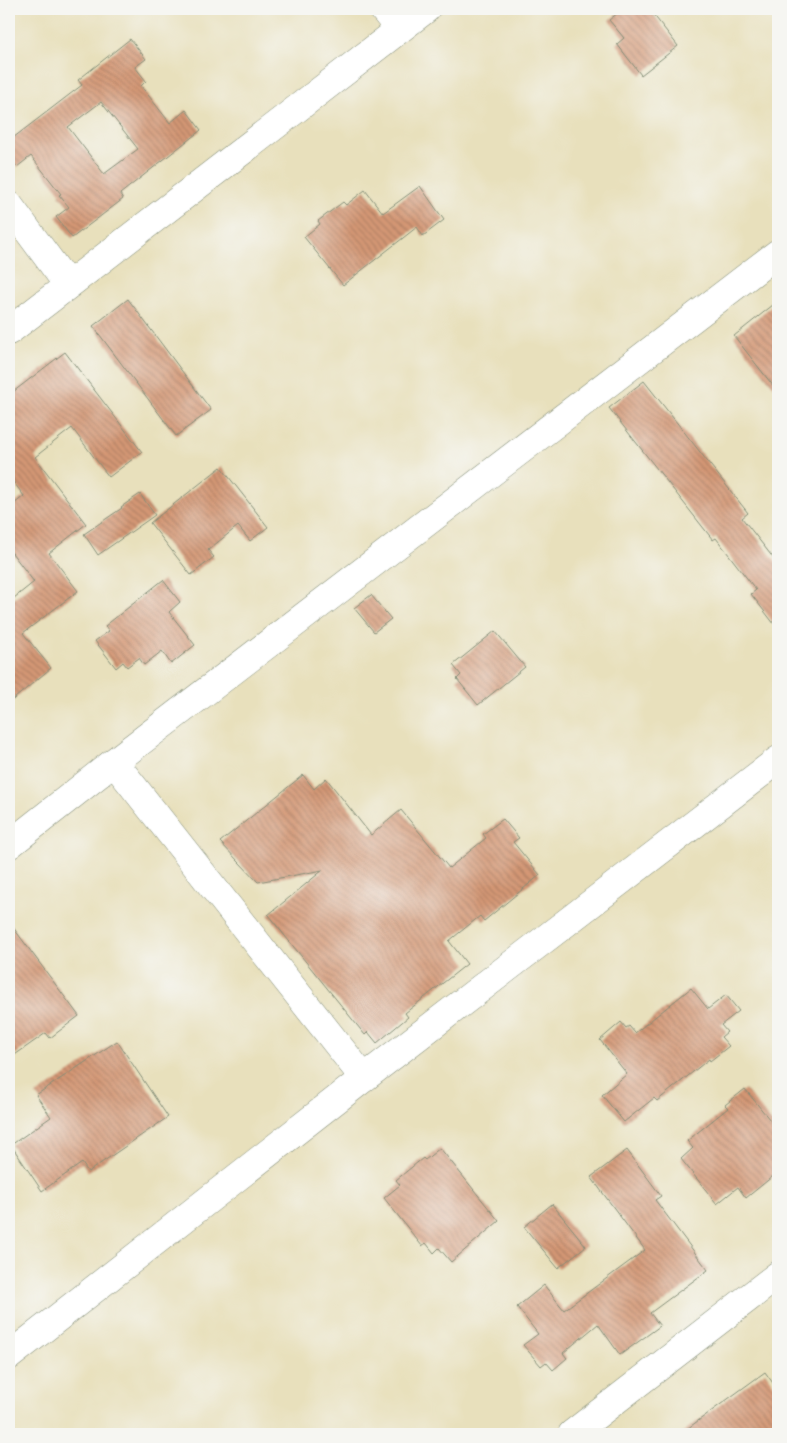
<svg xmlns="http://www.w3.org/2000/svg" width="787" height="1443" font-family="'IM FELL Great Primer',serif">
  <defs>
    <pattern id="building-back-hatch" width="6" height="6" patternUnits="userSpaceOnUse" patternTransform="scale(1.25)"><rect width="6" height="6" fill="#d49775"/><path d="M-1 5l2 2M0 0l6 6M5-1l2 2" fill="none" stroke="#ab7c61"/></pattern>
  </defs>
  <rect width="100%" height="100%" fill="#f6f6f2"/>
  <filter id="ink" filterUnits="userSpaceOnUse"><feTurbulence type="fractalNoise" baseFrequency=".02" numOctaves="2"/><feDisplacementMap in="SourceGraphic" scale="10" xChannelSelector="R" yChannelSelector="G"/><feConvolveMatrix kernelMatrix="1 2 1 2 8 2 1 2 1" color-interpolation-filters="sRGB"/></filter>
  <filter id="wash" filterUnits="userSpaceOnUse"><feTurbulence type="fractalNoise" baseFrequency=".0096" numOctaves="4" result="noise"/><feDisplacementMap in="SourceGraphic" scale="20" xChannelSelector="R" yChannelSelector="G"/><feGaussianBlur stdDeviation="1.12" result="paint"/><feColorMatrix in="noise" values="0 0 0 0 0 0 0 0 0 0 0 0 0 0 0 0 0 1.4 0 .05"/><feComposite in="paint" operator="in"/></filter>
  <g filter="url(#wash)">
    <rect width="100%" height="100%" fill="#e8e0bc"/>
    <g id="blocks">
      <g fill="url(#building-back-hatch)" fill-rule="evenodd">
        <path d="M 623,9 L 649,9 L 678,46 L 641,75 L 617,44 L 624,38 L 609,20 Z"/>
        <path d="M 130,39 L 146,59 L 135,67 L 146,81 L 141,86 L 170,123 L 186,110 L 201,130 L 120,194 L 123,199 L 72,238 L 56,217 L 69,207 L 59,195 L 61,194 L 31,156 L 17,167 L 9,156 L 9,141 L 82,85 L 78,80 ZM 101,102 L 138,149 L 104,174 L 68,127 Z"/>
        <path d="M 420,186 L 444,220 L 423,236 L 417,227 L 343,285 L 304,237 L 320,224 L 318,221 L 343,202 L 346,205 L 365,190 L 383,213 Z"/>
        <path d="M 128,299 L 211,410 L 176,436 L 93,326 Z"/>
        <path d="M 778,301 L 778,392 L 734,336 Z"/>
        <path d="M 65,352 L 142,452 L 109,477 L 72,428 L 35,457 L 86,524 L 49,553 L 78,591 L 23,633 L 51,668 L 9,703 L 9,602 L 34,582 L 9,549 L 9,508 L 24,496 L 9,476 L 9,395 Z"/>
        <path d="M 644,381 L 748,513 L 742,518 L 778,564 L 778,629 L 751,594 L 756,590 L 716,538 L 713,540 L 609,408 Z"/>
        <path d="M 221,467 L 268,527 L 250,541 L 238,526 L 208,550 L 214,557 L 191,575 L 150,523 Z"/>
        <path d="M 140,494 L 155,515 L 98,555 L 84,534 L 122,508 L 121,507 Z"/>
        <path d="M 163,580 L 180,602 L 169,612 L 195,645 L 171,664 L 162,651 L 144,665 L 139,658 L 127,667 L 123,662 L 116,668 L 95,641 L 109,631 L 105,626 Z"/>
        <path d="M 371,595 L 391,619 L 374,632 L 354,608 Z"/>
        <path d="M 495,631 L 525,667 L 478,705 L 457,679 L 461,675 L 453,665 Z"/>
        <path d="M 303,775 L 314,789 L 326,778 L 371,835 L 401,810 L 449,868 L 486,838 L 483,834 L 503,819 L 519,838 L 513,842 L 540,875 L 484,921 L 480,916 L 449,941 L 467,964 L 405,1013 L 408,1017 L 377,1043 L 368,1032 L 365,1035 L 268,915 L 323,870 L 258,882 L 220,842 Z"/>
        <path d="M 9,922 L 79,1016 L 50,1038 L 46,1033 L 9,1059 Z"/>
        <path d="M 691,988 L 708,1009 L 726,995 L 739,1011 L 721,1025 L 727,1032 L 721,1037 L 729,1046 L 710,1061 L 709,1059 L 657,1101 L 654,1098 L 624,1122 L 602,1095 L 627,1074 L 600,1040 L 621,1022 L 626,1028 L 629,1026 L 635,1033 Z"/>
        <path d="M 117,1041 L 168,1117 L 88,1172 L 82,1163 L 42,1191 L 11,1145 L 51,1117 L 36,1095 Z"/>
        <path d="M 745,1089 L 778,1130 L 778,1172 L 746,1198 L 738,1187 L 717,1204 L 681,1159 L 693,1148 L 687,1141 L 728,1108 L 725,1105 Z"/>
        <path d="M 440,1148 L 499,1221 L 451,1262 L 439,1248 L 434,1253 L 426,1243 L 422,1246 L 384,1198 L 400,1185 L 396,1180 L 423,1158 L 425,1160 Z"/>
        <path d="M 627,1150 L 661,1196 L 655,1200 L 708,1270 L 650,1313 L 660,1326 L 620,1355 L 598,1324 L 563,1353 L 567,1358 L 553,1370 L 546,1362 L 541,1366 L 523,1345 L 538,1334 L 517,1307 L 544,1285 L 564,1310 L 645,1250 L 591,1177 Z"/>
        <path d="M 552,1204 L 586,1246 L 558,1268 L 524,1227 Z"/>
        <path d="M 765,1372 L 778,1390 L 778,1434 L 680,1434 Z"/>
      </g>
    </g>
  </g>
  <g filter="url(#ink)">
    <use href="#blocks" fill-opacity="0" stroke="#848e78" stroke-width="1"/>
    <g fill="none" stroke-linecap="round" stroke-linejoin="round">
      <defs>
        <g id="minor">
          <path d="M 383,9 L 399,29"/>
          <path d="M 9,205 L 68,285"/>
          <path d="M 9,331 L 426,9"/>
          <path d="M 114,762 L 364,1078"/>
          <path d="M 9,845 L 114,762 L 778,253"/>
          <path d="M 9,1356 L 364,1078 L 778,760"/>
          <path d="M 572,1434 L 778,1275"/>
        </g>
      </defs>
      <use href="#minor" stroke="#848e78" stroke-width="29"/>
      <use href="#minor" stroke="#fff" stroke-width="28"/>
    </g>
  </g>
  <rect width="787" height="1443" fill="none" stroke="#f6f6f2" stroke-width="30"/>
</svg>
